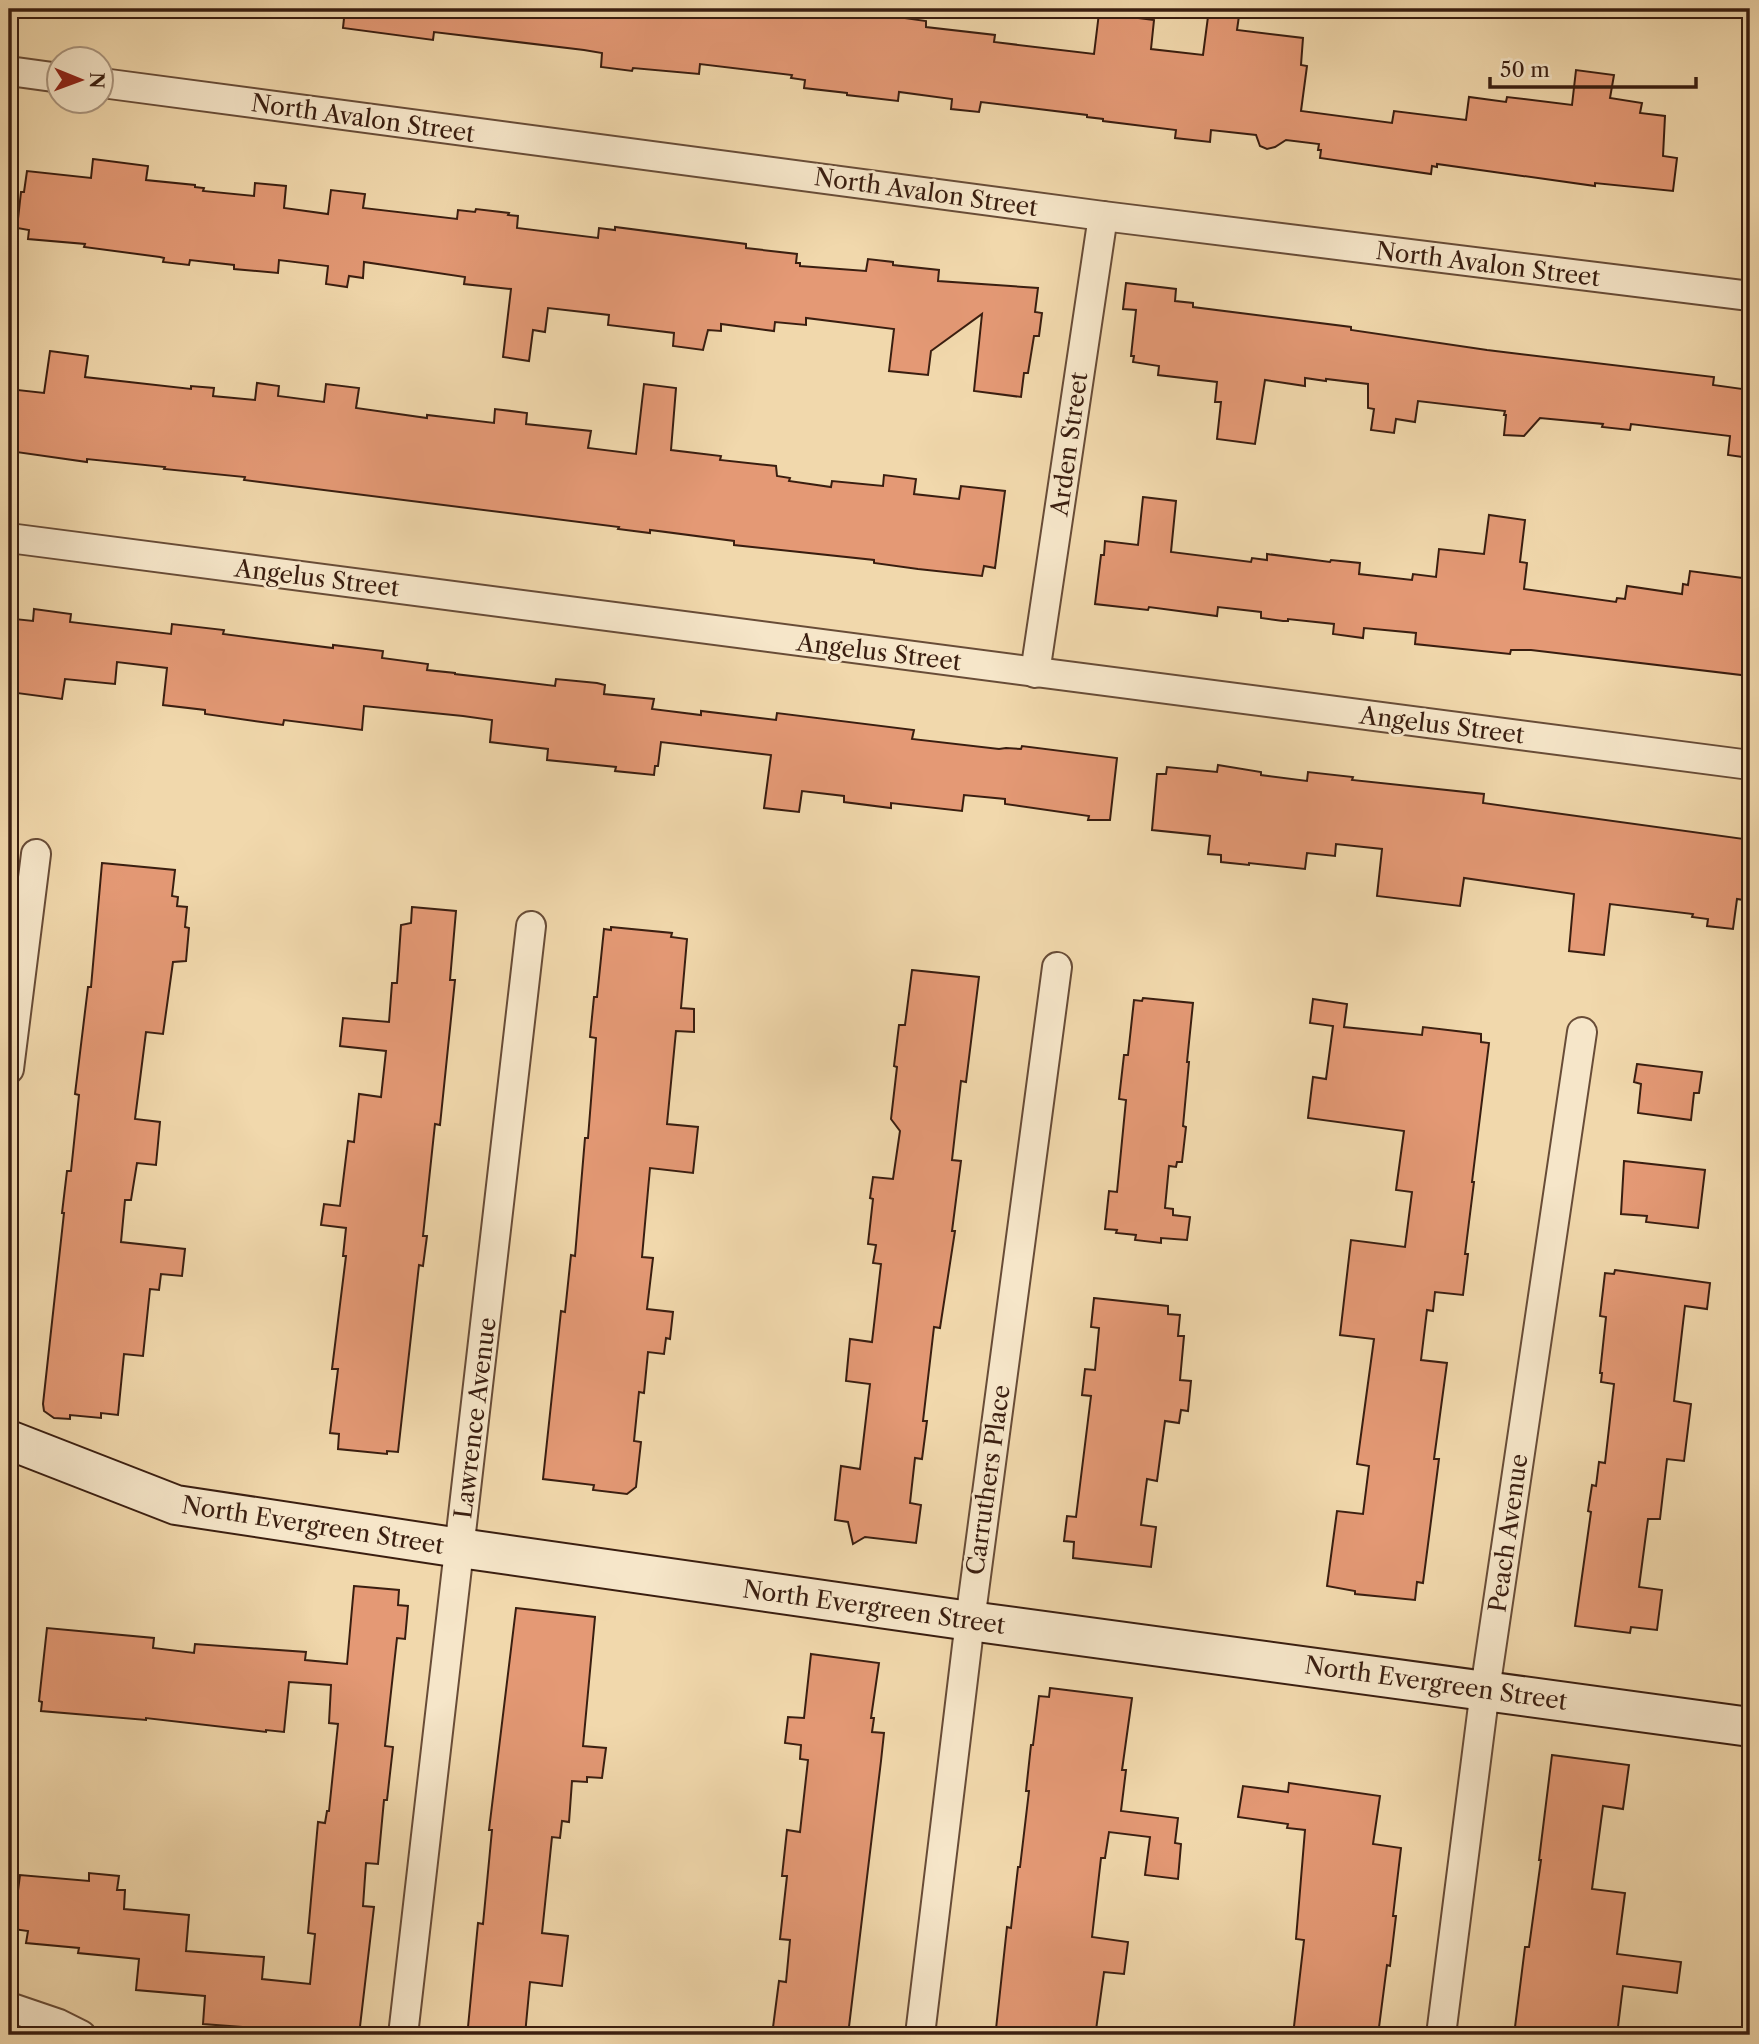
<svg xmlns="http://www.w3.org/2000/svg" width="1759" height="2044" font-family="'Libre Caslon Text',serif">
  <rect width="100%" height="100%" fill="#f1d8ac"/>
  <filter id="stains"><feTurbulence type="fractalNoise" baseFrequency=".00286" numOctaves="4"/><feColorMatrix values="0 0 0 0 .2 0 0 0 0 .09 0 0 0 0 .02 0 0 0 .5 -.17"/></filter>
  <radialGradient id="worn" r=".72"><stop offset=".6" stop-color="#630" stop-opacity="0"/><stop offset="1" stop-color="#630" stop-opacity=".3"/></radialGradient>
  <g fill="#e49975" stroke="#3a1e10" stroke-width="2">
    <path d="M 345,9 L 641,9 L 665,14 L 666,9 L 884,9 L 898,11 L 897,17 L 926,21 L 926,27 L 995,35 L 994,42 L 1094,54 L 1099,13 L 1154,20 L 1151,49 L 1203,55 L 1209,9 L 1240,9 L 1237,30 L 1303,38 L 1301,65 L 1307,66 L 1301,111 L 1392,123 L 1394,111 L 1466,120 L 1469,97 L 1506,102 L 1507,97 L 1572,105 L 1576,70 L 1614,75 L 1610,98 L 1642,103 L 1640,113 L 1665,116 L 1663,156 L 1677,158 L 1673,191 L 1595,183 L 1595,186 L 1437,164 L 1437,167 L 1432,166 L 1431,174 L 1320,158 L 1321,150 L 1318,150 L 1319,144 L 1286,140 L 1275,147 L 1267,149 L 1260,146 L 1256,135 L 1211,130 L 1210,142 L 1175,138 L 1176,130 L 1103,121 L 1103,119 L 1087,117 L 1087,115 L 981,102 L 979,112 L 951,109 L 952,99 L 899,92 L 898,101 L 847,95 L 847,93 L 804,88 L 805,80 L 791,78 L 792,75 L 700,64 L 699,74 L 633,68 L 632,71 L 601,67 L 602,53 L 584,50 L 434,32 L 433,40 L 343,28 Z"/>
    <path d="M 93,159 L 148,166 L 146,180 L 195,185 L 195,187 L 204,188 L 203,191 L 254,196 L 255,183 L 286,186 L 284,208 L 328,214 L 331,190 L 365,194 L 363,208 L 457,219 L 458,210 L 475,212 L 476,209 L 509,213 L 508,215 L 518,216 L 517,228 L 598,238 L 599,228 L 615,230 L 615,227 L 746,244 L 746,248 L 797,254 L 796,263 L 800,263 L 800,266 L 866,271 L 868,259 L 893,262 L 893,265 L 939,270 L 938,281 L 1038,288 L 1035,312 L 1042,313 L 1039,336 L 1034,336 L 1028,373 L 1024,373 L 1021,397 L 974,391 L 982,314 L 931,351 L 928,375 L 889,371 L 894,329 L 806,318 L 806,325 L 775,322 L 774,331 L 721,324 L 721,331 L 708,330 L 703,350 L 673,346 L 674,333 L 608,325 L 609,315 L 548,308 L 545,332 L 533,330 L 529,361 L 503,357 L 511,289 L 464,284 L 465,277 L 364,262 L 363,278 L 349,276 L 347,287 L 326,284 L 328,266 L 279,260 L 278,273 L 234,269 L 234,265 L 190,260 L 189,265 L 163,262 L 164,258 L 160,257 L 84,247 L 85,244 L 28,239 L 29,230 L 17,228 L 21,192 L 24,192 L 27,171 L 91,178 Z"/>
    <path d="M 1126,283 L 1176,289 L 1175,301 L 1193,303 L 1193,307 L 1351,327 L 1351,330 L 1487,350 L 1714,377 L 1713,385 L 1750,390 L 1750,458 L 1728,455 L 1730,436 L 1631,424 L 1630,430 L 1602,427 L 1603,424 L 1540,418 L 1524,436 L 1504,435 L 1506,415 L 1504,415 L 1505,411 L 1418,401 L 1415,422 L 1396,419 L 1394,433 L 1371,430 L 1374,409 L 1368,408 L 1368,384 L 1326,379 L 1326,381 L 1305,378 L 1305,386 L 1265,380 L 1255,444 L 1217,439 L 1221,402 L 1215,402 L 1217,382 L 1158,375 L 1159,366 L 1133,362 L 1134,356 L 1131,356 L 1136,310 L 1123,309 Z"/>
    <path d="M 50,351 L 88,356 L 85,377 L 191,389 L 191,386 L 214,388 L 213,396 L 255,400 L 257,383 L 279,386 L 278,396 L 324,402 L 326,384 L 359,388 L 356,408 L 427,418 L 427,415 L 494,423 L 495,409 L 527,413 L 526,424 L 591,431 L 588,448 L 636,454 L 644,384 L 676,388 L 671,450 L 721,456 L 720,460 L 776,466 L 777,476 L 790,478 L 789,481 L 831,487 L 832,481 L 883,486 L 884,475 L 916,479 L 914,494 L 959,499 L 961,486 L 1005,491 L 995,568 L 984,566 L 982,576 L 918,569 L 874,563 L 874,560 L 734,545 L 734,541 L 650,530 L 650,533 L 618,529 L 619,527 L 244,480 L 245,477 L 164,469 L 165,467 L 87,459 L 87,462 L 9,451 L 9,389 L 44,393 Z"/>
    <path d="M 1143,497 L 1176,501 L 1171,552 L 1251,562 L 1252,558 L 1267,560 L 1267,554 L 1330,562 L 1331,560 L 1360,563 L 1359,574 L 1412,580 L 1413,574 L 1436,577 L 1439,549 L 1484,554 L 1489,515 L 1525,520 L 1520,562 L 1527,563 L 1524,589 L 1616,602 L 1617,598 L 1625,599 L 1627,586 L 1682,594 L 1683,584 L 1688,585 L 1690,571 L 1750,579 L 1750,676 L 1531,650 L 1511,650 L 1510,654 L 1415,644 L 1416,633 L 1364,628 L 1363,638 L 1333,634 L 1334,624 L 1288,619 L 1288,621 L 1283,621 L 1261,618 L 1261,612 L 1218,607 L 1217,616 L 1149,607 L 1148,610 L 1095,604 L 1101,555 L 1104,555 L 1105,541 L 1138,545 Z"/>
    <path d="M 34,609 L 71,614 L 70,622 L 171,634 L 172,624 L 224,630 L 223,634 L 333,648 L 333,645 L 383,651 L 382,658 L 428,664 L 427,670 L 455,673 L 455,674 L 555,686 L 556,679 L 597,683 L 605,685 L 604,694 L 654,699 L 652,709 L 701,715 L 701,711 L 776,720 L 777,713 L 914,730 L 912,739 L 999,749 L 1006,748 L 1021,749 L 1022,746 L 1117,758 L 1110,820 L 1088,820 L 1089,816 L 1005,804 L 1005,799 L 964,795 L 962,811 L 891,803 L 891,808 L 844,802 L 844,796 L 802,791 L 799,812 L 764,808 L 771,755 L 661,742 L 658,766 L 655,766 L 654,775 L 615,771 L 616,767 L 547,760 L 548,749 L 490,742 L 492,720 L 463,716 L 364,706 L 362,730 L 284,720 L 283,725 L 205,714 L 205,710 L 163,705 L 167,668 L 117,662 L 115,684 L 65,679 L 62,699 L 9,692 L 15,619 L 33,621 Z"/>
    <path d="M 1218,765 L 1261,772 L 1261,775 L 1307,781 L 1308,772 L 1353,777 L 1352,780 L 1484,794 L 1483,803 L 1744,839 L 1743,847 L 1750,848 L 1750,901 L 1737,899 L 1733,929 L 1707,926 L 1708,919 L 1692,917 L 1693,914 L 1610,904 L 1604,955 L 1569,951 L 1574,894 L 1464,878 L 1460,906 L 1377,896 L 1382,849 L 1336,844 L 1335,856 L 1307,853 L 1305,869 L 1249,863 L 1249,865 L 1221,862 L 1221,855 L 1208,854 L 1210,836 L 1152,830 L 1157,774 L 1166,774 L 1167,767 L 1217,772 Z"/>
    <path d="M 102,863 L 175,870 L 172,896 L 178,897 L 177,906 L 187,907 L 185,927 L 189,928 L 186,961 L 173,962 L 163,1034 L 146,1032 L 135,1119 L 160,1122 L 156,1165 L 137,1163 L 131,1200 L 125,1200 L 121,1242 L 185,1249 L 182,1276 L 161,1274 L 159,1290 L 150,1289 L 143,1356 L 124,1354 L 118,1415 L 101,1413 L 101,1418 L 70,1415 L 70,1419 L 54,1418 L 44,1411 L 43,1404 L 64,1213 L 62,1213 L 67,1171 L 71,1171 L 79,1095 L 75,1094 L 88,987 L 91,987 Z"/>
    <path d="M 412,907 L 456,911 L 450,980 L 455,980 L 440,1125 L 435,1124 L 423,1236 L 427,1236 L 423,1266 L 419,1265 L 398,1452 L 387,1451 L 387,1454 L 338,1449 L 339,1434 L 330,1433 L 338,1369 L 332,1369 L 346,1256 L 343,1256 L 346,1228 L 321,1225 L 324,1204 L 340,1206 L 348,1141 L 354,1142 L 359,1094 L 381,1097 L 386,1051 L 340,1046 L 343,1018 L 389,1022 L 392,983 L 397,983 L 401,925 L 411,923 Z"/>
    <path d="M 611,927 L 672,933 L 671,937 L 687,939 L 681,1008 L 694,1009 L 694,1032 L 676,1031 L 667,1124 L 698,1127 L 693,1173 L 650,1168 L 642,1257 L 653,1258 L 647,1309 L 673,1312 L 670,1339 L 666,1338 L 664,1354 L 648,1352 L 644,1393 L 639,1392 L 634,1441 L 641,1442 L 636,1487 L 627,1494 L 593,1490 L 594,1485 L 543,1479 L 561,1311 L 565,1312 L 571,1255 L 575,1256 L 585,1138 L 588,1138 L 596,1038 L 590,1037 L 594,997 L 597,997 L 604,929 L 611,930 Z"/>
    <path d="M 912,970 L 979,977 L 966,1082 L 961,1081 L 952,1160 L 961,1161 L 952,1231 L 955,1231 L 940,1328 L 934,1327 L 923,1421 L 927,1421 L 922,1459 L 915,1458 L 910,1503 L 921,1505 L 916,1543 L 865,1537 L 853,1544 L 848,1522 L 835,1520 L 841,1466 L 860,1469 L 870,1384 L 846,1381 L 850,1339 L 872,1342 L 881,1264 L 873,1263 L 876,1245 L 868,1244 L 873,1199 L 870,1198 L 873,1177 L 893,1179 L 900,1131 L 891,1119 L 897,1067 L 894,1066 L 899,1025 L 905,1025 Z"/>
    <path d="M 1143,998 L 1193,1003 L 1187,1062 L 1189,1062 L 1183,1126 L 1186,1127 L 1182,1162 L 1177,1162 L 1176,1167 L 1169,1166 L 1165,1208 L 1173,1209 L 1173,1215 L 1190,1217 L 1187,1240 L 1161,1238 L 1161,1243 L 1135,1240 L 1136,1235 L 1116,1233 L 1117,1230 L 1105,1229 L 1109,1191 L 1117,1192 L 1126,1100 L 1119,1099 L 1124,1055 L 1128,1055 L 1134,1000 L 1142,1001 Z"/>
    <path d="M 1313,999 L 1347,1004 L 1344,1027 L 1422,1035 L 1423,1027 L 1481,1034 L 1481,1042 L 1489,1043 L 1472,1182 L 1474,1182 L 1465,1254 L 1468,1254 L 1463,1295 L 1435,1292 L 1433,1311 L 1427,1310 L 1421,1360 L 1447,1363 L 1434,1459 L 1439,1459 L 1423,1583 L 1417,1582 L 1415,1600 L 1355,1594 L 1355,1591 L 1327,1586 L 1337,1511 L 1363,1514 L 1369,1466 L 1357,1464 L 1374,1339 L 1340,1335 L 1351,1240 L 1405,1247 L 1412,1192 L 1396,1190 L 1404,1131 L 1308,1118 L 1313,1077 L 1326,1079 L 1333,1026 L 1310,1023 Z"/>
    <path d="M 1637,1064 L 1702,1072 L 1699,1093 L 1694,1093 L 1691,1120 L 1638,1113 L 1641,1084 L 1634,1082 Z"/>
    <path d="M 1624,1161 L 1705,1170 L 1698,1228 L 1646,1222 L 1647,1216 L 1621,1214 Z"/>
    <path d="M 1615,1270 L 1710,1283 L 1707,1309 L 1685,1306 L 1674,1401 L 1691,1404 L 1684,1461 L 1667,1459 L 1660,1519 L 1648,1519 L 1639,1587 L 1662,1590 L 1657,1630 L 1631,1627 L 1630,1633 L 1575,1626 L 1591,1512 L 1588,1511 L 1592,1485 L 1596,1486 L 1599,1462 L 1605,1463 L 1614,1384 L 1601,1382 L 1602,1373 L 1600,1373 L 1606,1317 L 1600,1316 L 1605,1273 L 1614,1274 Z"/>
    <path d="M 1094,1298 L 1168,1306 L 1168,1314 L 1180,1315 L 1178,1336 L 1184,1336 L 1180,1380 L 1191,1381 L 1188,1411 L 1181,1410 L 1179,1423 L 1165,1421 L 1157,1481 L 1147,1479 L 1141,1525 L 1156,1527 L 1151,1567 L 1073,1558 L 1074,1542 L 1064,1541 L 1067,1516 L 1076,1517 L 1091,1396 L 1082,1395 L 1085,1369 L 1095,1370 L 1099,1328 L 1091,1327 Z"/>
    <path d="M 354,1586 L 399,1590 L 398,1605 L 408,1606 L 405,1639 L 397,1638 L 385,1746 L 393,1747 L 387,1800 L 384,1800 L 378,1864 L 366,1863 L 363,1906 L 374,1907 L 359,2035 L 267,2035 L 268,2029 L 203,2024 L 205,1996 L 136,1990 L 139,1959 L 78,1953 L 79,1948 L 26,1943 L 28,1931 L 13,1929 L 20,1875 L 89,1881 L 89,1873 L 119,1876 L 117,1890 L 125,1890 L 124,1909 L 189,1915 L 186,1951 L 264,1957 L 262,1979 L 310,1984 L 315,1934 L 308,1933 L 318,1822 L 325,1823 L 327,1811 L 329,1811 L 338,1724 L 329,1723 L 331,1685 L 289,1682 L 284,1732 L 266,1730 L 266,1732 L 146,1718 L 146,1720 L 41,1711 L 42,1702 L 39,1701 L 47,1628 L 154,1638 L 153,1648 L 194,1653 L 195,1644 L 306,1652 L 305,1660 L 347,1664 Z"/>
    <path d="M 516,1608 L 595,1617 L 583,1746 L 606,1748 L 602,1778 L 587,1777 L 587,1782 L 572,1781 L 569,1822 L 562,1821 L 560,1838 L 552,1837 L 542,1933 L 568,1936 L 562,1986 L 530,1982 L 525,2035 L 497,2035 L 478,2033 L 479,2028 L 468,2027 L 478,1923 L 483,1924 L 492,1830 L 489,1830 Z"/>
    <path d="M 811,1654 L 879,1663 L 871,1718 L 874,1718 L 872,1732 L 884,1733 L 881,1761 L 848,2035 L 772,2035 L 779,1981 L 786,1982 L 790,1940 L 780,1939 L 787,1876 L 782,1876 L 787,1830 L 800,1832 L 808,1760 L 800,1759 L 801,1745 L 785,1743 L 788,1717 L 804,1718 Z"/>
    <path d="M 1050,1688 L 1132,1698 L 1122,1770 L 1126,1770 L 1121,1811 L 1178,1818 L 1175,1843 L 1181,1844 L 1178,1879 L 1145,1875 L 1150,1837 L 1109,1832 L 1105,1858 L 1101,1858 L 1092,1937 L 1128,1942 L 1124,1974 L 1104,1972 L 1096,2030 L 1077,2028 L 1076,2035 L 1047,2035 L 996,2029 L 1007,1927 L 1011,1928 L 1018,1867 L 1020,1867 L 1029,1791 L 1026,1791 L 1031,1745 L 1033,1745 L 1039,1696 L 1049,1697 Z"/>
    <path d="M 1552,1755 L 1629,1765 L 1623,1809 L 1603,1806 L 1592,1889 L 1625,1893 L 1617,1954 L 1681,1962 L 1677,1993 L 1623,1986 L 1617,2035 L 1514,2035 L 1525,1947 L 1529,1947 L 1541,1860 L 1539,1860 Z"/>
    <path d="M 1289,1783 L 1380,1796 L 1373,1844 L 1401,1848 L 1393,1916 L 1396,1916 L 1390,1966 L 1387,1965 L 1378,2035 L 1293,2035 L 1304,1940 L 1296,1939 L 1305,1830 L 1287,1828 L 1288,1824 L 1238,1817 L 1243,1786 L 1288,1792 Z"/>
  </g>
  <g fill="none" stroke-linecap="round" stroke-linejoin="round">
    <defs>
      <g id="street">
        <path d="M 9,71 L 60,78"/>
        <path d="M 102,83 L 1103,216 L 1750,296"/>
        <path d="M 9,538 L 1750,765"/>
        <path d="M 1035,673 L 1103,216"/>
        <path d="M 9,1069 L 36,854"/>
        <path d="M 9,2007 L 59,2024 L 81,2035"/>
        <path d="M 403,2035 L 531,926"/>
        <path d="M 920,2035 L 970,1621 L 1057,967"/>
        <path d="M 1441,2035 L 1485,1690 L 1582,1032"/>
      </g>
      <path id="secondary" d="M 9,1440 L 176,1505 L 460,1548 L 970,1621 L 1750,1727"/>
    </defs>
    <use href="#street" stroke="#684c37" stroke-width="32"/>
    <use href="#secondary" stroke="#3a1e10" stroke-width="42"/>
    <use href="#street" stroke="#f6e6c9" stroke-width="28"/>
    <use href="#secondary" stroke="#f6e6c9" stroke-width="38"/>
  </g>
  <g text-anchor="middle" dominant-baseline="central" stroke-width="6" stroke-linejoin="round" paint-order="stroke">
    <g font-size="24" fill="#3a1e10" stroke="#f6e6c9">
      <text transform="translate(363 118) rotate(8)">North Avalon Street</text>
      <text transform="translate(926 192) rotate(8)">North Avalon Street</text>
      <text transform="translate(1488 264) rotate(7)">North Avalon Street</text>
      <text transform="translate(1069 444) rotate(-82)">Arden Street</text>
      <text transform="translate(317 578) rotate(7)">Angelus Street</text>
      <text transform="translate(879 652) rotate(7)">Angelus Street</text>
      <text transform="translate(1442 725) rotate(7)">Angelus Street</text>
      <text transform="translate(475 1418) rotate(-83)">Lawrence Avenue</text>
      <text transform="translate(988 1480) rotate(-82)">Carruthers Place</text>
      <text transform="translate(313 1525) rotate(9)">North Evergreen Street</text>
      <text transform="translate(1508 1533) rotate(-82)">Peach Avenue</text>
      <text transform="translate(874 1607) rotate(8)">North Evergreen Street</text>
      <text transform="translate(1436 1683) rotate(8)">North Evergreen Street</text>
    </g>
  </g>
  <rect width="1759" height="2044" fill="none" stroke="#f1d8ac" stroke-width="35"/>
  <rect x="10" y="10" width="1738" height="2023" fill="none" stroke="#3a1e10" stroke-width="3.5"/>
  <rect x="18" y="18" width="1724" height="2009" fill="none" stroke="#3a1e10" stroke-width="2"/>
  <g transform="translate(80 80) rotate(91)"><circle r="33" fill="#f6e6c9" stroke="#ab967f" stroke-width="2"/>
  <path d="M0-5L12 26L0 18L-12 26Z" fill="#8f2418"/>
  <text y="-10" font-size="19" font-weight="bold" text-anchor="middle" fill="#3a1e10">N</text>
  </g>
  <path d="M1490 77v10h206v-10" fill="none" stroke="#3a1e10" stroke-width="3.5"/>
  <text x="1500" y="77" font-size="21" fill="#3a1e10" stroke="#f6e6c9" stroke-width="5" paint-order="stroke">50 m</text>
  <rect width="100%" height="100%" filter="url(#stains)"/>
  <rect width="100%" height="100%" fill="url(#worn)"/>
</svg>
